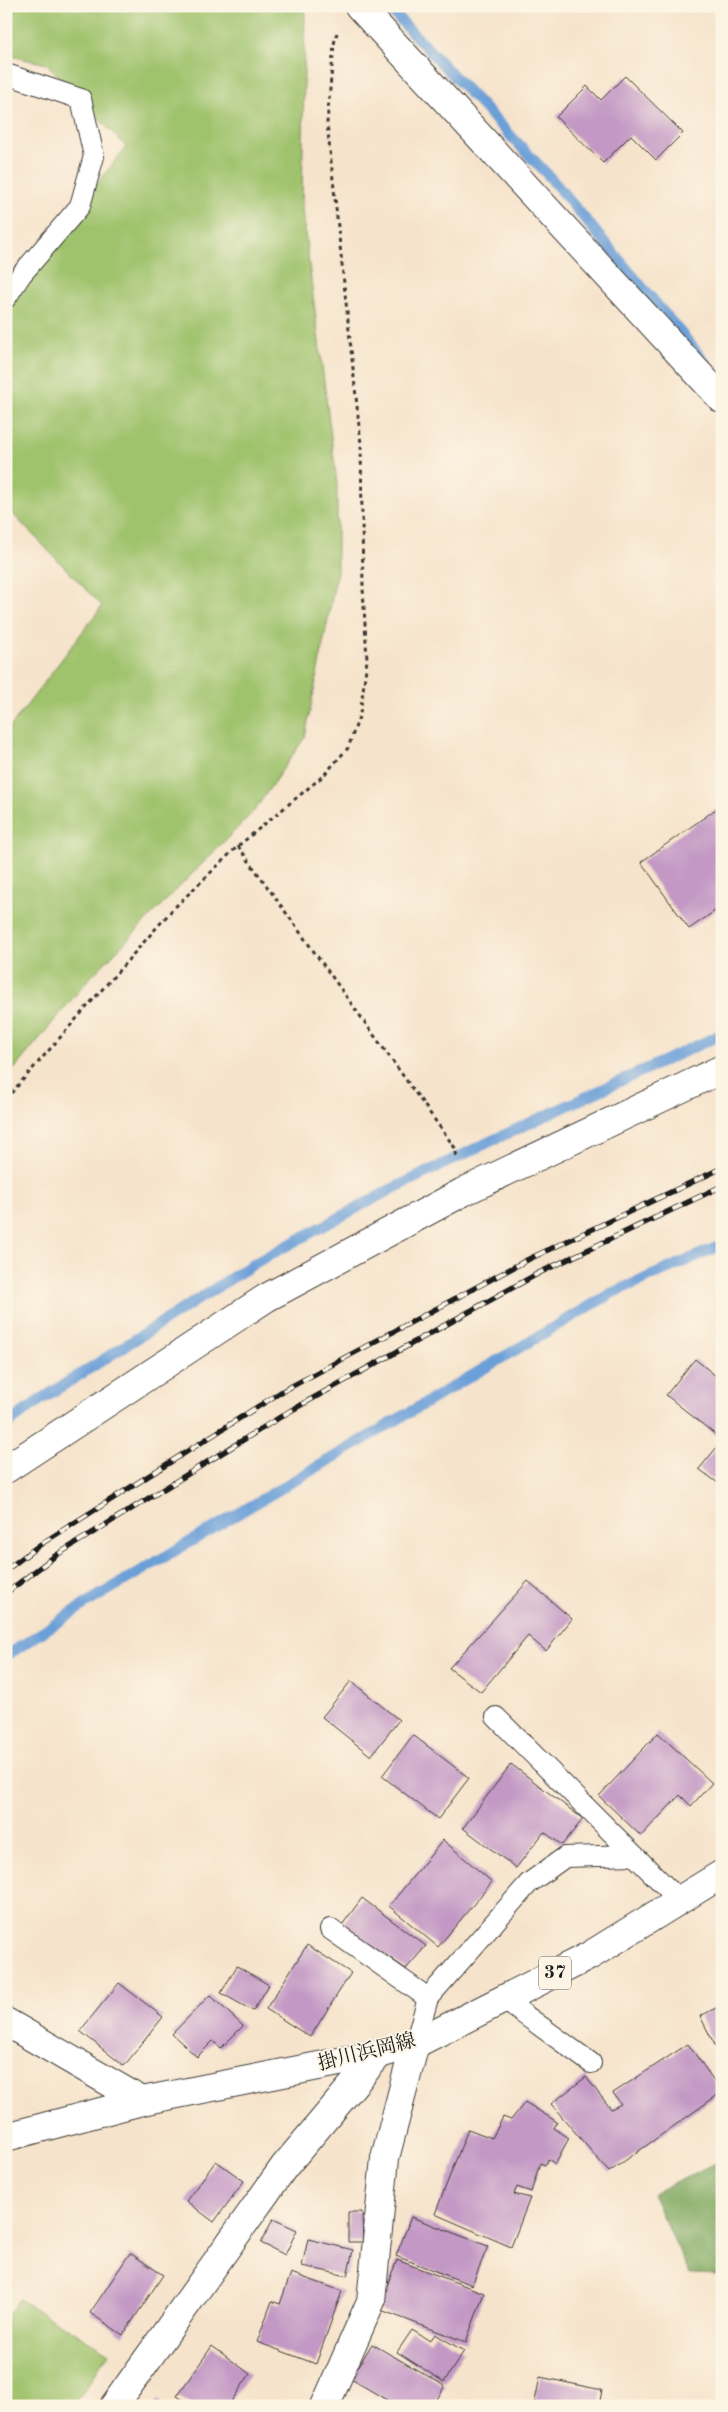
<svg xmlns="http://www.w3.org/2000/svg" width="728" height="2412" font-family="'Old Standard TT','Noto Serif JP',serif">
  <rect width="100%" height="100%" fill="#fcf5e5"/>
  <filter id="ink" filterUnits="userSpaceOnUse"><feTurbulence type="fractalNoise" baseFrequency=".02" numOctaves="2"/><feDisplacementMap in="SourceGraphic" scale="10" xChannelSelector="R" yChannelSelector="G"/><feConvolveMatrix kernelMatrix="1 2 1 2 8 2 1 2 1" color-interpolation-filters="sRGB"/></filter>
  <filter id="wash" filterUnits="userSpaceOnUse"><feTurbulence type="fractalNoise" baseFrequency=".0096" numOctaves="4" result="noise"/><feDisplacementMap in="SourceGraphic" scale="20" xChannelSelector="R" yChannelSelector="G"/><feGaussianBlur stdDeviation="1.12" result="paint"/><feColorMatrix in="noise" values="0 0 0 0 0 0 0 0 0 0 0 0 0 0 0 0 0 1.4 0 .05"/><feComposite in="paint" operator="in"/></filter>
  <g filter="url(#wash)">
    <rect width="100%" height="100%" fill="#f6e3cb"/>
    <g fill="#9fc26c" stroke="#5e6f44">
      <path d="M 6,6 L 305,6 L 302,209 L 337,483 L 337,572 L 305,737 L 254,811 L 87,981 L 6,1079 L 6,733 L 102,606 L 6,507 L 6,300 L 126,147 L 47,64 L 6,55 Z"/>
      <path d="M 19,2299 L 109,2353 L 74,2406 L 6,2406 L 6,2318 Z"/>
    </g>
    <path fill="#7fa860" stroke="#4e623e" d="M 722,2160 L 722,2275 L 690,2274 L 652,2194 Z"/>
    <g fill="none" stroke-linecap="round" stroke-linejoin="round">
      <g stroke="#6b9fd7" stroke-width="11">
        <path d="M 387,6 L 548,175 L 706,363"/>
        <path d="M 6,1425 L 40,1400 L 255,1263 L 390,1190 L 489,1142 L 722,1034"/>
        <path d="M 6,1656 L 90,1601 L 612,1293 L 722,1245"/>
      </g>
    </g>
    <g id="blocks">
      <g fill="#c398c5">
        <path d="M 625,76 L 683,133 L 656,160 L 631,135 L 603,163 L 556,117 L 587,86 L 601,100 Z"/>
        <path d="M 722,805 L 722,906 L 689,929 L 641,862 Z"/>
        <path d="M 695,1359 L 722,1381 L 722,1440 L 666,1395 Z"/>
        <path d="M 722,1441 L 722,1486 L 699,1469 Z"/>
        <path d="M 528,1581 L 572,1619 L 546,1651 L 528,1636 L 481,1692 L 449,1668 Z"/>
        <path d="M 351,1681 L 399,1720 L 371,1756 L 322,1717 Z"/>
        <path d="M 658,1733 L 712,1783 L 691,1806 L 680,1795 L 641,1836 L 599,1796 Z"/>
        <path d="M 413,1735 L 469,1778 L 438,1819 L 382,1776 Z"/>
        <path d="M 511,1764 L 583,1819 L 562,1845 L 544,1832 L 516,1868 L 463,1828 Z"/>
        <path d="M 443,1840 L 492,1882 L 438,1947 L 389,1906 Z"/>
        <path d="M 362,1898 L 426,1946 L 406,1969 L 342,1925 Z"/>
        <path d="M 307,1945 L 351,1973 L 310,2037 L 266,2009 Z"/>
        <path d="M 237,1966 L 269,1985 L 253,2011 L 221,1993 Z"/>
        <path d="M 119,1983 L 163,2017 L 124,2066 L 80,2031 Z"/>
        <path d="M 210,1995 L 243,2026 L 221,2048 L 213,2041 L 197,2057 L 172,2034 Z"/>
        <path d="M 722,2005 L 722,2059 L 700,2016 Z"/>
        <path d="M 688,2044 L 722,2092 L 609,2172 L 551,2104 L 586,2077 L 611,2109 L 621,2104 L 613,2093 Z"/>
        <path d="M 525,2102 L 557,2122 L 554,2128 L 569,2138 L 555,2164 L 548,2159 L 545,2165 L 540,2163 L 531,2192 L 517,2187 L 514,2194 L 530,2198 L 511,2247 L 435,2214 L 468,2129 L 492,2138 L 503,2117 L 511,2120 Z"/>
        <path d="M 216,2161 L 244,2181 L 214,2222 L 186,2201 Z"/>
        <path d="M 348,2212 L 362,2212 L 363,2242 L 348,2242 Z"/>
        <path d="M 411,2217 L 488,2246 L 472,2285 L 396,2256 Z"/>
        <path d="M 273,2219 L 297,2230 L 285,2255 L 261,2243 Z"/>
        <path d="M 308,2239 L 353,2250 L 347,2276 L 302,2266 Z"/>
        <path d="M 130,2253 L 163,2275 L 123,2335 L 90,2313 Z"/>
        <path d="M 397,2260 L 484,2293 L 466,2342 L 378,2309 Z"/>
        <path d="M 291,2273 L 342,2291 L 316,2364 L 257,2342 L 272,2301 L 280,2304 Z"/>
        <path d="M 6,2277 L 12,2282 L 6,2289 Z"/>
        <path d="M 412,2330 L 430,2341 L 435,2334 L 464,2351 L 444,2382 L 397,2352 Z"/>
        <path d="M 372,2344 L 445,2386 L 433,2406 L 397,2406 L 351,2379 Z"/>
        <path d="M 212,2346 L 250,2374 L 228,2406 L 192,2406 L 177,2396 Z"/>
        <path d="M 540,2377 L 602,2390 L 599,2406 L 534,2406 Z"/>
        <path d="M 158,2400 L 165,2406 L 153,2406 Z"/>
      </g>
    </g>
  </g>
  <g filter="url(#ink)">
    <use href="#blocks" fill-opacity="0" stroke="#3d3a36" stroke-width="1"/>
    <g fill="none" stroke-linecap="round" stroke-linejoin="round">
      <defs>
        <g id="service">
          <path d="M 6,74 L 81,99 L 94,156 L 80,206 L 21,275 L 6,298"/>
          <path d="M 496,1717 L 679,1900"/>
          <path d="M 330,1929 L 428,1998"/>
          <path d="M 503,1999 L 591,2063"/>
          <path d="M 415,2044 L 428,1998 L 529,1883 L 565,1857 L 634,1855"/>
        </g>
        <g id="minor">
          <path d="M 359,6 L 722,399"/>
          <path d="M 6,1469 L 266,1298 L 463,1192 L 722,1069"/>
          <path d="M 6,2022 L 142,2101"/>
          <path d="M 114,2406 L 284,2167 L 379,2054"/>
          <path d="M 325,2406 L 371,2301 L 385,2158 L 415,2044"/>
        </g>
        <path id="primary" d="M 6,2137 L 142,2101 L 379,2054 L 415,2044 L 589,1956 L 722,1874"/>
      </defs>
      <use href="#service" stroke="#3d3a36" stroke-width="22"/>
      <use href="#minor" stroke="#3d3a36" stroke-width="30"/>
      <use href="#primary" stroke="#3d3a36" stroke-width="30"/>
      <g stroke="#3d3a36" stroke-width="3" stroke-dasharray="4 4" stroke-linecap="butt">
        <path d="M 238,846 L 455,1148 L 457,1157"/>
        <path d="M 6,1099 L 172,910 L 238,846 L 323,776 L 348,748 L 360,714 L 367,660 L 363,588 L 361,444 L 327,123 L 334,44 L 337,33"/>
      </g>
      <use href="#service" stroke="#fff" stroke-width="20"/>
      <use href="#minor" stroke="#fff" stroke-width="28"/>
      <use href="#primary" stroke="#fff" stroke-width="28"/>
      <defs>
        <g id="rail">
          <path d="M 6,1570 L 41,1544 L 281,1392 L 529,1259 L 722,1168"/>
          <path d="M 6,1593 L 55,1556 L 290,1411 L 539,1273 L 722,1186"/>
        </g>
      </defs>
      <use href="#rail" stroke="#1c1c1c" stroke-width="5.5"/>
      <use href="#rail" stroke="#fcf5e5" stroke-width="4" stroke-dasharray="11" stroke-linecap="butt"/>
    </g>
  </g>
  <g text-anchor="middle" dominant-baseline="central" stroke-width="4" stroke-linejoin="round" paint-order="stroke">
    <rect fill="#fcf5e5" stroke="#5f5d58" stroke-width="1" x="539" y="1956.5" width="32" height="33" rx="4"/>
    <g font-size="19" font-weight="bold" fill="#1c1c1c">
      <text x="555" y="1973">37</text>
    </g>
    <g font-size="20" fill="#1c1c1c" stroke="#fcf5e5">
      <text transform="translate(367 2053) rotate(-14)">掛川浜岡線</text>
    </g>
  </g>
  <rect width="728" height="2412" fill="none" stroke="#fcf5e5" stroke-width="25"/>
</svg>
